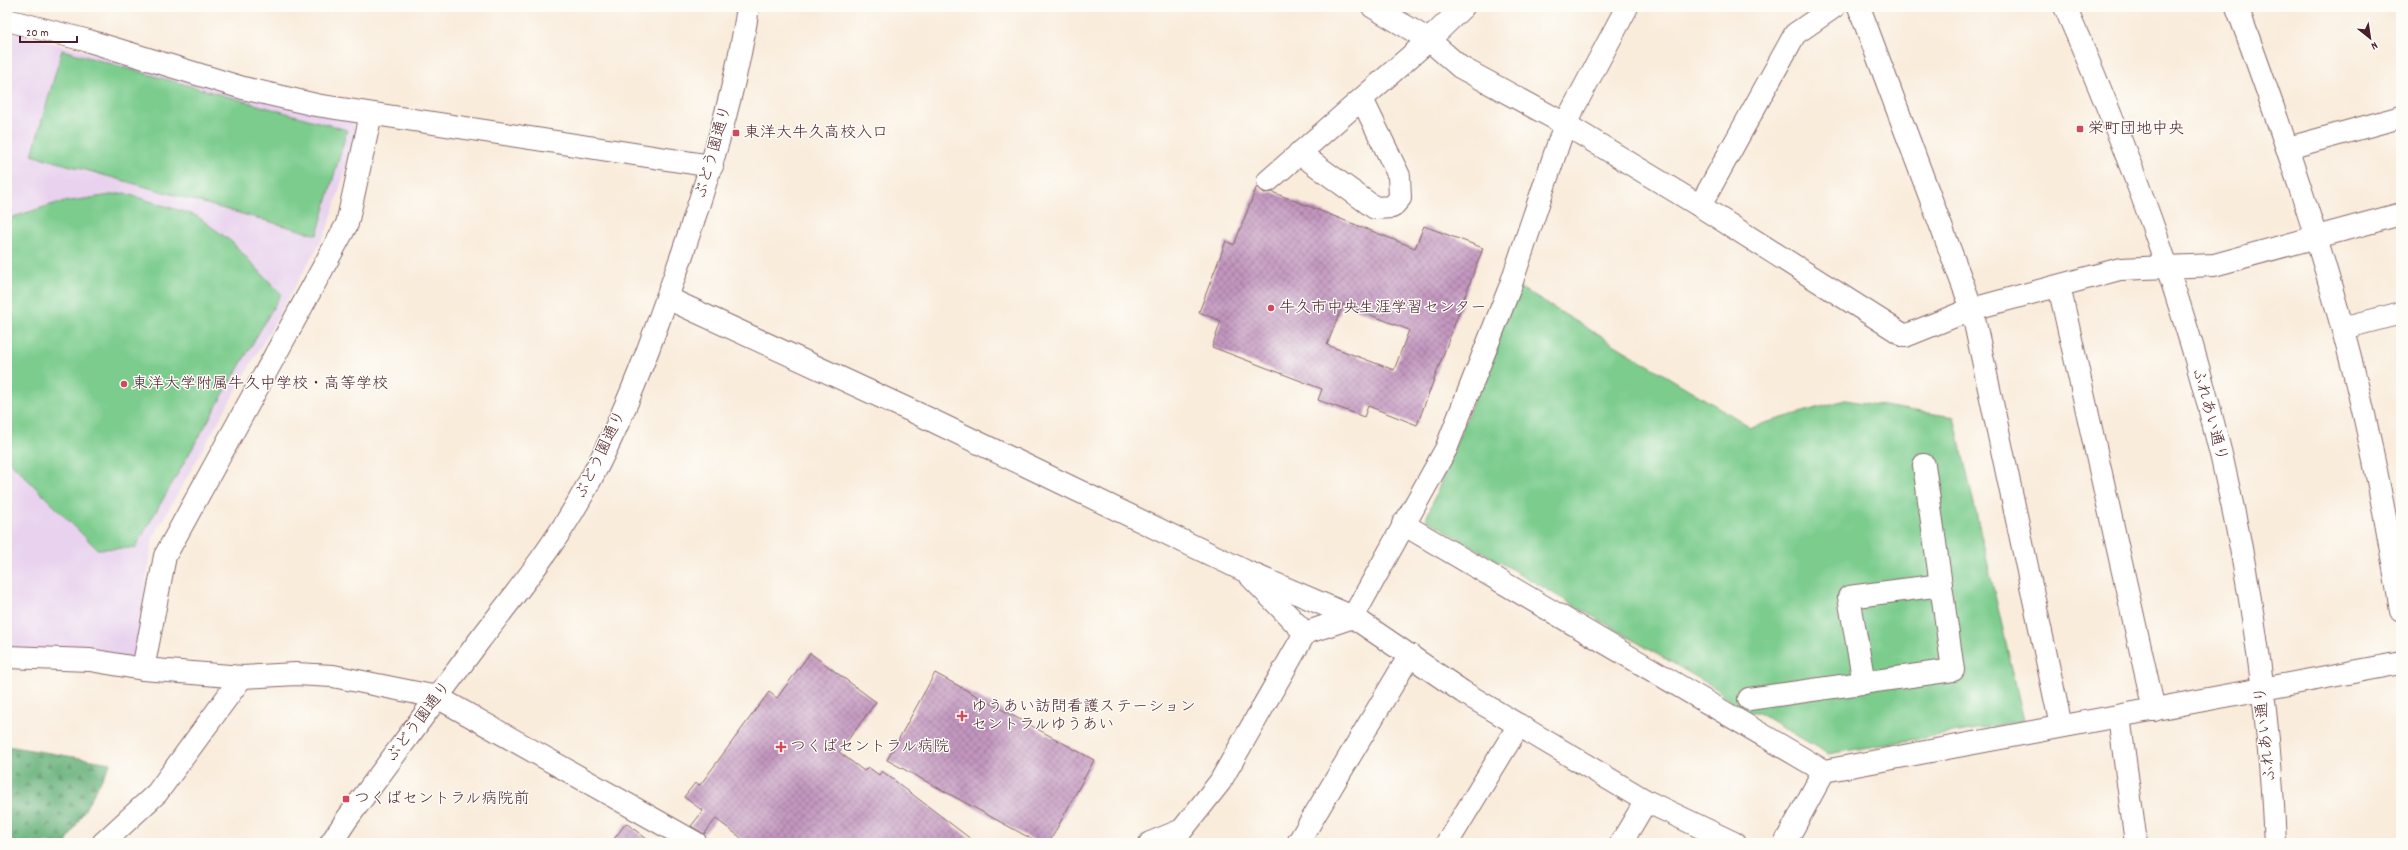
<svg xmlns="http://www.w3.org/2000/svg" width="2408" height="850" font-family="Dekko,'Klee One',sans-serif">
  <defs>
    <pattern id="forest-firs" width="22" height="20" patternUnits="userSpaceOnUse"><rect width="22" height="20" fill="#65b078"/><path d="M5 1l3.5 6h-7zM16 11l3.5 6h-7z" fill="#558f63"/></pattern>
    <pattern id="building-cross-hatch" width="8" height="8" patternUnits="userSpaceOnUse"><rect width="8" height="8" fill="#c296bf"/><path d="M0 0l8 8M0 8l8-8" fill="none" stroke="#a07a9b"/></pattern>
  </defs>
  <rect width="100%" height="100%" fill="#fdfcf7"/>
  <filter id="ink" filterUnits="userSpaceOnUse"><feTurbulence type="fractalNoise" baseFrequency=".025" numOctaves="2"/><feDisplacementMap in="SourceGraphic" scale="8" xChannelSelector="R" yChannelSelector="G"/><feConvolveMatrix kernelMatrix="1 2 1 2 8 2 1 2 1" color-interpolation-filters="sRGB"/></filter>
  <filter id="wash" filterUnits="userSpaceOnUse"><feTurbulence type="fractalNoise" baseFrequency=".012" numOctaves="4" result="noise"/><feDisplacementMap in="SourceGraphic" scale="16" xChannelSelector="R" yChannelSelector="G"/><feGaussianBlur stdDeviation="0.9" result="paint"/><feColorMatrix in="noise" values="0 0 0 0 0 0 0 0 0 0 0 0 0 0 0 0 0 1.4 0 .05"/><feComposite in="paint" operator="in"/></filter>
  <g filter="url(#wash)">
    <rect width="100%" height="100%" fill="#f9ecdb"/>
    <path fill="#e8d2ee" d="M 7,31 L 351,120 L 357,133 L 327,230 L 153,537 L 134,661 L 7,653 Z"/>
    <g fill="#7ccc8d" stroke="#63765c">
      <path d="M 62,50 L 347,130 L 317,235 L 32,155 Z"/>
      <path d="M 124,193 L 197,216 L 232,242 L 281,294 L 135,548 L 97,549 L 7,459 L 7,219 L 57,203 Z"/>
      <path d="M 1519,287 L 1751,427 L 1845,400 L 1954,417 L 2024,721 L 1828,754 L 1757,712 L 1741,712 L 1717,689 L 1426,519 Z"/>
    </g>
    <path fill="url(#forest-firs)" stroke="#586852" d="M 7,746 L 111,763 L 66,843 L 7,843 Z"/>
    <g id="blocks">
      <g fill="url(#building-cross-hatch)" fill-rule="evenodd">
        <path d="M 1257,186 L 1264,193 L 1272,192 L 1415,248 L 1424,226 L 1483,248 L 1417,425 L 1368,406 L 1364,417 L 1318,400 L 1322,389 L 1212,347 L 1221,321 L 1199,312 L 1226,241 L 1234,245 ZM 1343,304 L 1409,330 L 1394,370 L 1327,345 Z"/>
        <path d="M 810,653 L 876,702 L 839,752 L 864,771 L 868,767 L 879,775 L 882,771 L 976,843 L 748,843 L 716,819 L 704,834 L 691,826 L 703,811 L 684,797 L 695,783 L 700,785 L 769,692 L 777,698 Z"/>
        <path d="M 935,673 L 1094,760 L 1049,843 L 1039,843 L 887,760 Z"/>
        <path d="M 626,823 L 652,843 L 611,843 Z"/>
      </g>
    </g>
  </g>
  <g filter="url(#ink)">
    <use href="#blocks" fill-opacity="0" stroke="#876769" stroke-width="1"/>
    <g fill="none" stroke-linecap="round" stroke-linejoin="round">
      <defs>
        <g id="minor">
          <path d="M 1373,7 L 1429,40 L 1460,67 L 1565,124 L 1700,206 L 1905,336 L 1972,309 L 2120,269 L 2214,265 L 2401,214"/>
          <path d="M 1859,7 L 1972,309 L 2061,726"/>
          <path d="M 2237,7 C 2276,113 2313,219 2342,327 C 2368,420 2386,516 2401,611"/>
          <path d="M 7,20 L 89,41 L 243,88 L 316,105 L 712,166"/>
          <path d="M 2288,148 L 2401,117"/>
          <path d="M 1299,153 L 1375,208 L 1392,207 L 1400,198 L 1399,176 L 1362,99"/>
          <path d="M 1268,181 L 1429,40 L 1463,7"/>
          <path d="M 1700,206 L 1795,34 L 1834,7"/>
          <path d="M 2059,286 L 2154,710"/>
          <path d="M 667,298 L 927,418 L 1245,571 L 1353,617 L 1463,692 L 1646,801 L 1734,843"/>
          <path d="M 2343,328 L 2401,313"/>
          <path d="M 1403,524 L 1824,771 L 2401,663"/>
          <path d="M 1251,577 L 1305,633 L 1353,617 L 1446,449 L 1510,287 L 1565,124 L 1627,7"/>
          <path d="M 7,657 L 90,660 L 143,669 L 242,677 L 296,674 L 333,676 L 437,697 L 696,843"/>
          <path d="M 143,669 L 165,556 L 347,224 L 371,114"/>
          <path d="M 1864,683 L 1849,597 L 1941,585"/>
          <path d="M 1749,699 L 1953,670 L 1924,465"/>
          <path d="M 2119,716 L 2136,843"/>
          <path d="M 103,843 L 157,793 L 242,677"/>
          <path d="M 331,843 L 347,819 C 391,760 435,700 479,641 C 516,593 556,544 585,490 C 626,415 655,333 683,252 C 710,171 736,91 748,7"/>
          <path d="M 1150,843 L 1182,830 L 1220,782 L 1305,633"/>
          <path d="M 1298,843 L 1410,655"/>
          <path d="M 1447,843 L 1519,725"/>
          <path d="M 1621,843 L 1646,801"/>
          <path d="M 1785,843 L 1824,771"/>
        </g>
        <path id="major" d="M 2065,7 C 2106,100 2144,195 2175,291 C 2233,469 2267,657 2275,843"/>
      </defs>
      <use href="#minor" stroke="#876769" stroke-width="24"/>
      <use href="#major" stroke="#876769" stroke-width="24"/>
      <use href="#minor" stroke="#fff" stroke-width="22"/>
      <use href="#major" stroke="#fff" stroke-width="22"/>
    </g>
  </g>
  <g fill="#d1495b" stroke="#fdfcf7" stroke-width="1.5">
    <rect x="2076" y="125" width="8" height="8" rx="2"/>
    <rect x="732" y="129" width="8" height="8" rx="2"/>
    <circle cx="1271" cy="308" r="4"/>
    <circle cx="124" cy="384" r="4"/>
    <path d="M960 710h4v4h4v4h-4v4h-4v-4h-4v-4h4z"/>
    <path d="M779 741h4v4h4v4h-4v4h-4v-4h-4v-4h4z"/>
    <rect x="342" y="795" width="8" height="8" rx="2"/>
  </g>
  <g text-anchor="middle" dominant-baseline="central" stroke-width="3" stroke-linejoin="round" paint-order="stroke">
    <g font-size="16" fill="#4a1f2b" stroke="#fdfcf7" text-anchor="start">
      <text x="2088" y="129">栄町団地中央</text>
      <text x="744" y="133">東洋大牛久高校入口</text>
      <text x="1279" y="308">牛久市中央生涯学習センター</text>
      <text x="132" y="384">東洋大学附属牛久中学校・高等学校</text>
      <text x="971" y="707">ゆうあい訪問看護ステーション<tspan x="971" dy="18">セントラルゆうあい</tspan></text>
      <text x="790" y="747">つくばセントラル病院</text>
      <text x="354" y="799">つくばセントラル病院前</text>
    </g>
    <g font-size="16" fill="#4a1f2b" stroke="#fdfcf7">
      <text transform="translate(714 152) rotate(-74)">ぶどう園通り</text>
      <text transform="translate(2209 415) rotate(75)">ふれあい通り</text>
      <text transform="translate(601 455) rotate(-64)">ぶどう園通り</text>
      <text transform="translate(419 722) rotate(-53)">ぶどう園通り</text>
      <text transform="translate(2266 734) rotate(-96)">ふれあい通り</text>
    </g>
  </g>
  <rect width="2408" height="850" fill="none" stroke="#fdfcf7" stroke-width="24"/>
  <g transform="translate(2370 38) rotate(150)" stroke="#fdfcf7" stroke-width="3" paint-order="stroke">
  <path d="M0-3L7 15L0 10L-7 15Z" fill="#4a1f2b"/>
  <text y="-6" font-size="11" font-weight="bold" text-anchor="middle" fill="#4a1f2b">N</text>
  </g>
  <path d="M20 36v6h57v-6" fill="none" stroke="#4a1f2b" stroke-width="2"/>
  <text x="26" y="36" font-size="12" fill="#4a1f2b" stroke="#fdfcf7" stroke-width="3" paint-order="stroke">20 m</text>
</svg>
